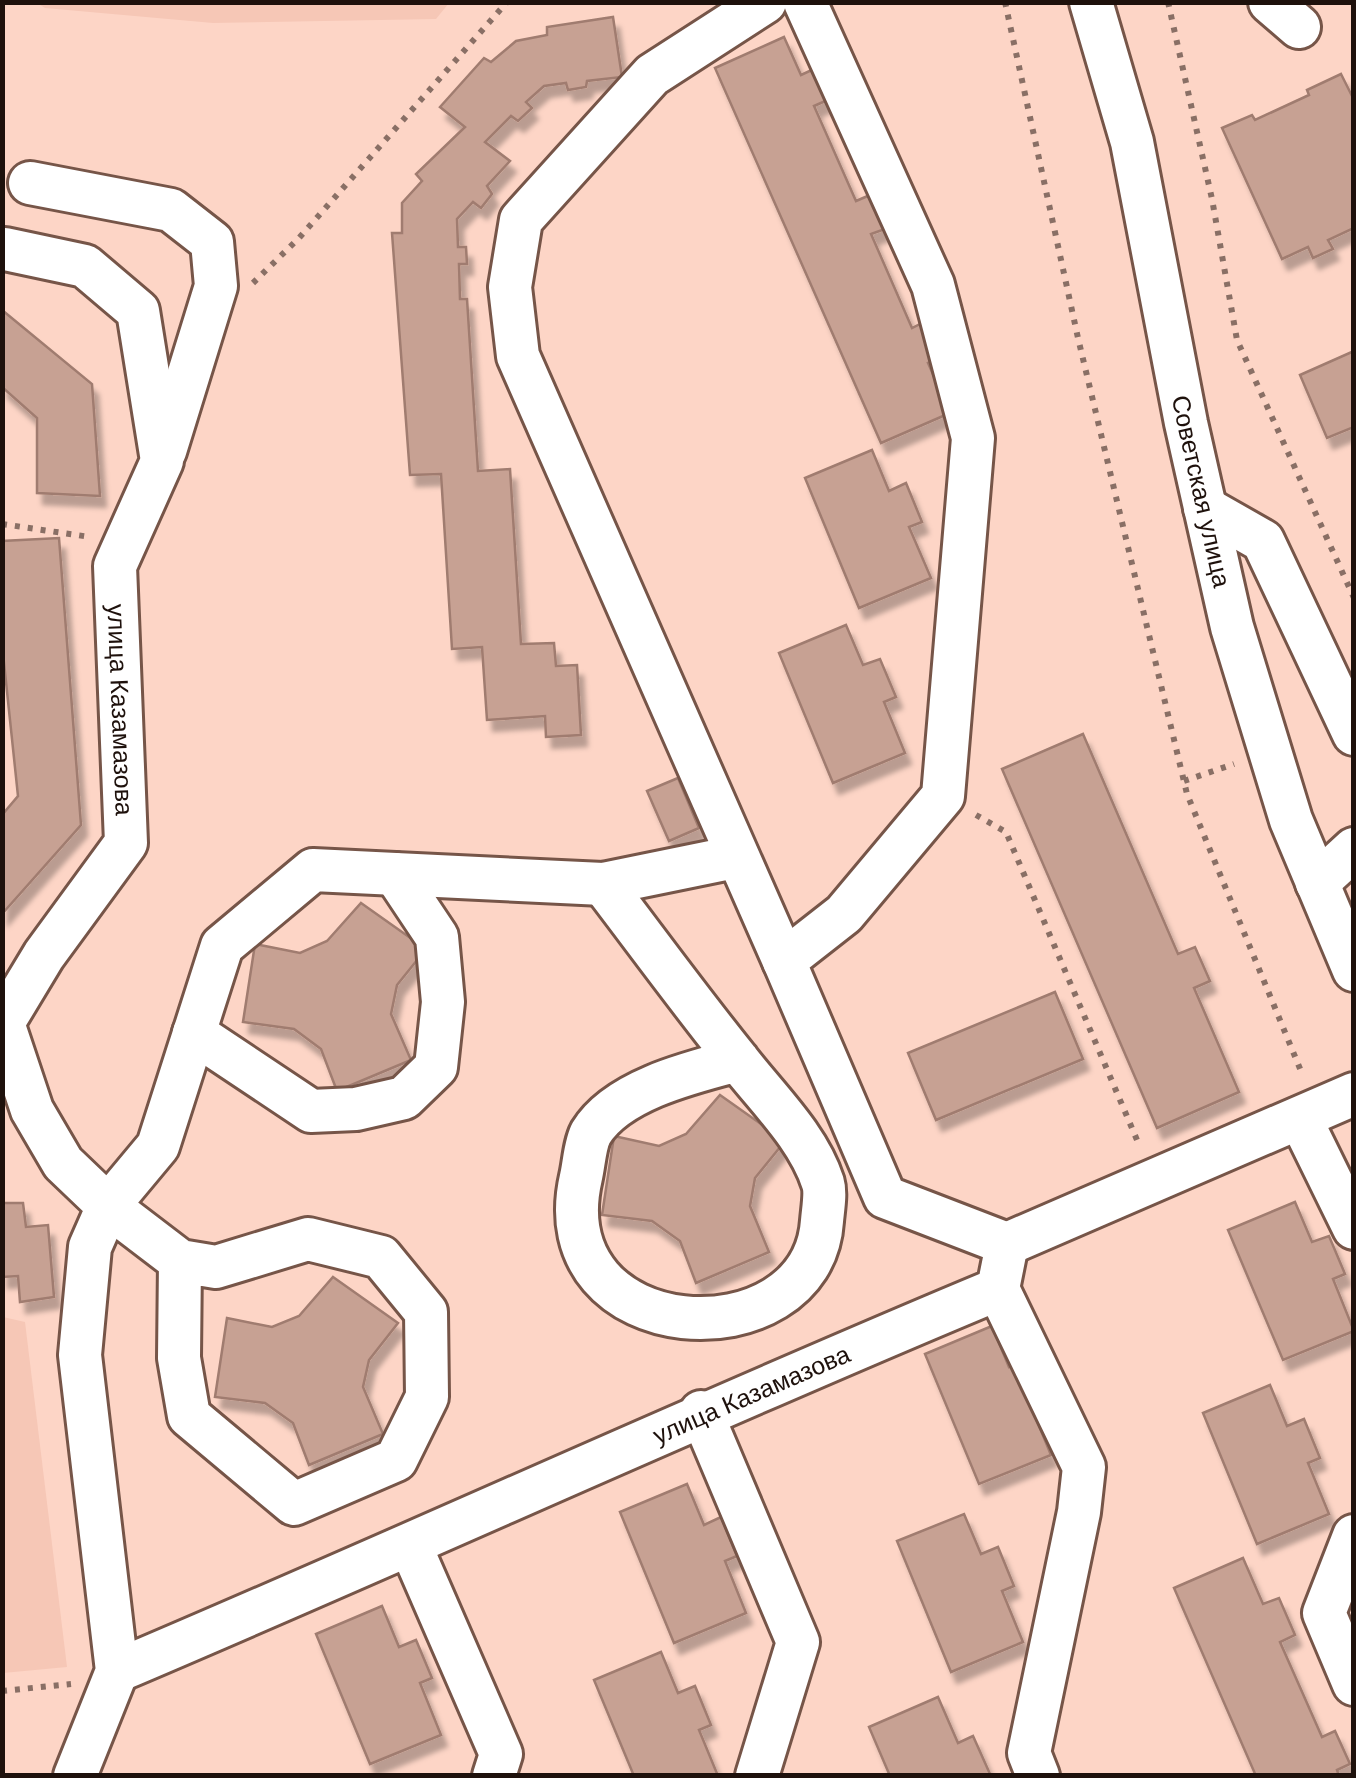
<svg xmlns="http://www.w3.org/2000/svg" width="1356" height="1778" font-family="'DM Sans',sans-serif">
  <defs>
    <filter id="shadow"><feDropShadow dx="6" dy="11" stdDeviation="2.5" flood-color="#0004"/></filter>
  </defs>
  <rect width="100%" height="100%" fill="#fdd5c6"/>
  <g fill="#f6c7b6">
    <path d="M 37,3 L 449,3 L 436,19 L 213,23 L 45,8 Z"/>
    <path d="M 3,1317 L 25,1322 L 67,1667 L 3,1673 Z"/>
  </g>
  <g fill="#c7a193" stroke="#a07c6f" stroke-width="2.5" filter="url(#shadow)">
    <path d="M 613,17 L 622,77 L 587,81 L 586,87 L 568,90 L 566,83 L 544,86 L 526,102 L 532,108 L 518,121 L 511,116 L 485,142 L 510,161 L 487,186 L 492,194 L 481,208 L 473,202 L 457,219 L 458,247 L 466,247 L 467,264 L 459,264 L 460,299 L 467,299 L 478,471 L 510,469 L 521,644 L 554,643 L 556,666 L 577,665 L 581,735 L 546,737 L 545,716 L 487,720 L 482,647 L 452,649 L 441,474 L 410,475 L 392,233 L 402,233 L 402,203 L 422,181 L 416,174 L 465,127 L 440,107 L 484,58 L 491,62 L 516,41 L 547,35 L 547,27 Z"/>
    <path d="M 784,37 L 801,75 L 816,68 L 830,99 L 814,106 L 856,201 L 870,195 L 885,229 L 871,234 L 912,328 L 926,321 L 942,357 L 928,363 L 950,413 L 881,443 L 715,68 Z"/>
    <path d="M 1341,74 L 1354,100 L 1354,228 L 1328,240 L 1333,249 L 1313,258 L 1308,247 L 1282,259 L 1222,128 L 1252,115 L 1255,120 L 1309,95 L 1307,90 Z"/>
    <path d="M 2,310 L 92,384 L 100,496 L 37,493 L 37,418 L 2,387 Z"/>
    <path d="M 1354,351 L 1354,427 L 1327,438 L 1300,375 Z"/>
    <path d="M 872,450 L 889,491 L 906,483 L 922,522 L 909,527 L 931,578 L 859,608 L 805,478 Z"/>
    <path d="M 59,538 L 81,825 L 2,914 L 2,815 L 18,796 L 2,644 L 2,541 Z"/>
    <path d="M 846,625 L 863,665 L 880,659 L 896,697 L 884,702 L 905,753 L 833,783 L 779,653 Z"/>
    <path d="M 1083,734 L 1178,954 L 1195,947 L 1210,981 L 1194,988 L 1239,1092 L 1157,1128 L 1002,769 Z"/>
    <path d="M 678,778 L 699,828 L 669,841 L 647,791 Z"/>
    <path d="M 361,903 L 426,949 L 397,985 L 391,1014 L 411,1060 L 337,1091 L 321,1049 L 294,1029 L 243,1022 L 255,944 L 300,953 L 327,941 Z"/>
    <path d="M 1055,992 L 1083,1059 L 936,1120 L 908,1053 Z"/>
    <path d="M 720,1095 L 785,1141 L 755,1178 L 750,1206 L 769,1252 L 696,1283 L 680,1241 L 652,1221 L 602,1215 L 614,1136 L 659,1146 L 686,1134 Z"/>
    <path d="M 1295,1202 L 1312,1242 L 1329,1236 L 1345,1274 L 1333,1279 L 1354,1331 L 1283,1360 L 1228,1230 Z"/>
    <path d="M 2,1203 L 23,1203 L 26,1227 L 48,1225 L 54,1297 L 20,1302 L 18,1276 L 2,1277 Z"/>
    <path d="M 333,1277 L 398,1323 L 369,1360 L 363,1387 L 383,1434 L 309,1465 L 293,1423 L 265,1403 L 215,1397 L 227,1318 L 272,1327 L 299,1316 Z"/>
    <path d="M 992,1326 L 1009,1367 L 1026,1360 L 1030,1404 L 1051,1455 L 979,1484 L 925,1354 Z"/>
    <path d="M 1270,1385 L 1287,1426 L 1304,1419 L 1320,1458 L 1308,1463 L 1329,1514 L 1257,1544 L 1203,1413 Z"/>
    <path d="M 687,1484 L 704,1525 L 721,1517 L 737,1556 L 725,1561 L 746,1613 L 674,1643 L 620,1512 Z"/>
    <path d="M 964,1514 L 981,1554 L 998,1547 L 1014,1586 L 1002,1591 L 1023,1642 L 951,1672 L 897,1541 Z"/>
    <path d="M 1243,1558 L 1263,1604 L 1279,1598 L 1295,1635 L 1280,1642 L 1322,1737 L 1335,1731 L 1350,1764 L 1337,1770 L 1339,1776 L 1256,1776 L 1174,1588 Z"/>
    <path d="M 382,1606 L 399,1647 L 416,1640 L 432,1678 L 420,1683 L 441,1735 L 370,1764 L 316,1634 Z"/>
    <path d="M 661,1652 L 678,1693 L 695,1686 L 711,1725 L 699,1730 L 718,1776 L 634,1776 L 594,1680 Z"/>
    <path d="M 938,1697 L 958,1743 L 973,1736 L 990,1774 L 890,1776 L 869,1727 Z"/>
  </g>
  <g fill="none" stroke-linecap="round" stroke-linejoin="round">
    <defs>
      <g id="minor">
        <path d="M 765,2 L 652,75 L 521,220 L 510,287 L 518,356 L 784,961"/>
        <path d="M 805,2 L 933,285 L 973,438 L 943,796 L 844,914 L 784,961 L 885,1197 L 1007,1244"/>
        <path id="s1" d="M 1091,2 L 1132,142 L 1186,423 L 1232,627 L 1291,820 L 1354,970"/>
        <path d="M 1270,2 L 1299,27"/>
        <path d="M 30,183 L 171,210 L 212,242 L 216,286 L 165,451"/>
        <path id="s2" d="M 5,249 L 85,266 L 138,311 L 162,461 L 115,566 L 126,843 L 44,955 L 3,1023 L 32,1110 L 63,1163 L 108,1206 L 90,1247 L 80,1355 L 117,1671 L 75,1776"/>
        <path d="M 1205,508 L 1263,541 L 1354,734"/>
        <path d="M 1317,883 L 1354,849"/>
        <path d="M 603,884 C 648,943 691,1002 737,1059 C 766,1097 808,1136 823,1183 C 826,1193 823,1209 822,1221 C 813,1363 541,1350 581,1177 C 584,1164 585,1144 591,1133 C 617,1090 692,1072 738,1060"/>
        <path d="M 194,1033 L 311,1111 L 356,1109 L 404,1098 L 436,1067 L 443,1002 L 437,937 L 395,874"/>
        <path d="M 1300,1118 L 1354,1228"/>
        <path d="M 1007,1244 L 1354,1094"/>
        <path d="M 180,1261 L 216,1267 L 308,1239 L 381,1257 L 426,1312 L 427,1397 L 396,1460 L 294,1504 L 189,1416 L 179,1358 L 180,1261 L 108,1206 L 158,1146 L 222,946 L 313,870 L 603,884 L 735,857"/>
        <path d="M 998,1289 L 1084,1467 L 1079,1512 L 1029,1753 L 1038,1776"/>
        <path d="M 701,1412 L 798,1642 L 757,1776"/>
        <path d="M 1354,1536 L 1324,1613 L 1354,1684"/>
        <path d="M 411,1547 L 501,1754 L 494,1776"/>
        <path id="s3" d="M 117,1671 C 412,1546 702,1412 998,1289 L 1007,1244"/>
      </g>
    </defs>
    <use href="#minor" stroke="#765548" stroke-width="48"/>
    <g stroke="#896f65" stroke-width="6" stroke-dasharray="5 8" stroke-linecap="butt">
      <path d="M 1005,2 L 1078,338 L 1187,794 L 1303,1076"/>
      <path d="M 1168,2 L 1212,199 L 1237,340 L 1354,598"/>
      <path d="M 253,283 L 299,238 L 507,2"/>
      <path d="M 2,524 L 90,537"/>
      <path d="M 1184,781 L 1234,764"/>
      <path d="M 976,815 L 1006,832 L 1140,1147"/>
      <path d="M 2,1691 L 71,1684"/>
    </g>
    <use href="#minor" stroke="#fff" stroke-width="42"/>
  </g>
  <g text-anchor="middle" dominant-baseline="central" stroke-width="10" stroke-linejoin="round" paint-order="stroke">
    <g font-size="25" fill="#1e110c" stroke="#fdd5c6">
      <text stroke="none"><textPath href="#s1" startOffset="502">Советская улица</textPath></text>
      <text stroke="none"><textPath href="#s2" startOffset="562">улица Казамазова</textPath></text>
      <text stroke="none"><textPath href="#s3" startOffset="692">улица Казамазова</textPath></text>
    </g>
  </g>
  <rect width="1356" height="1778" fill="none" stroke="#1e110c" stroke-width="10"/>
</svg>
